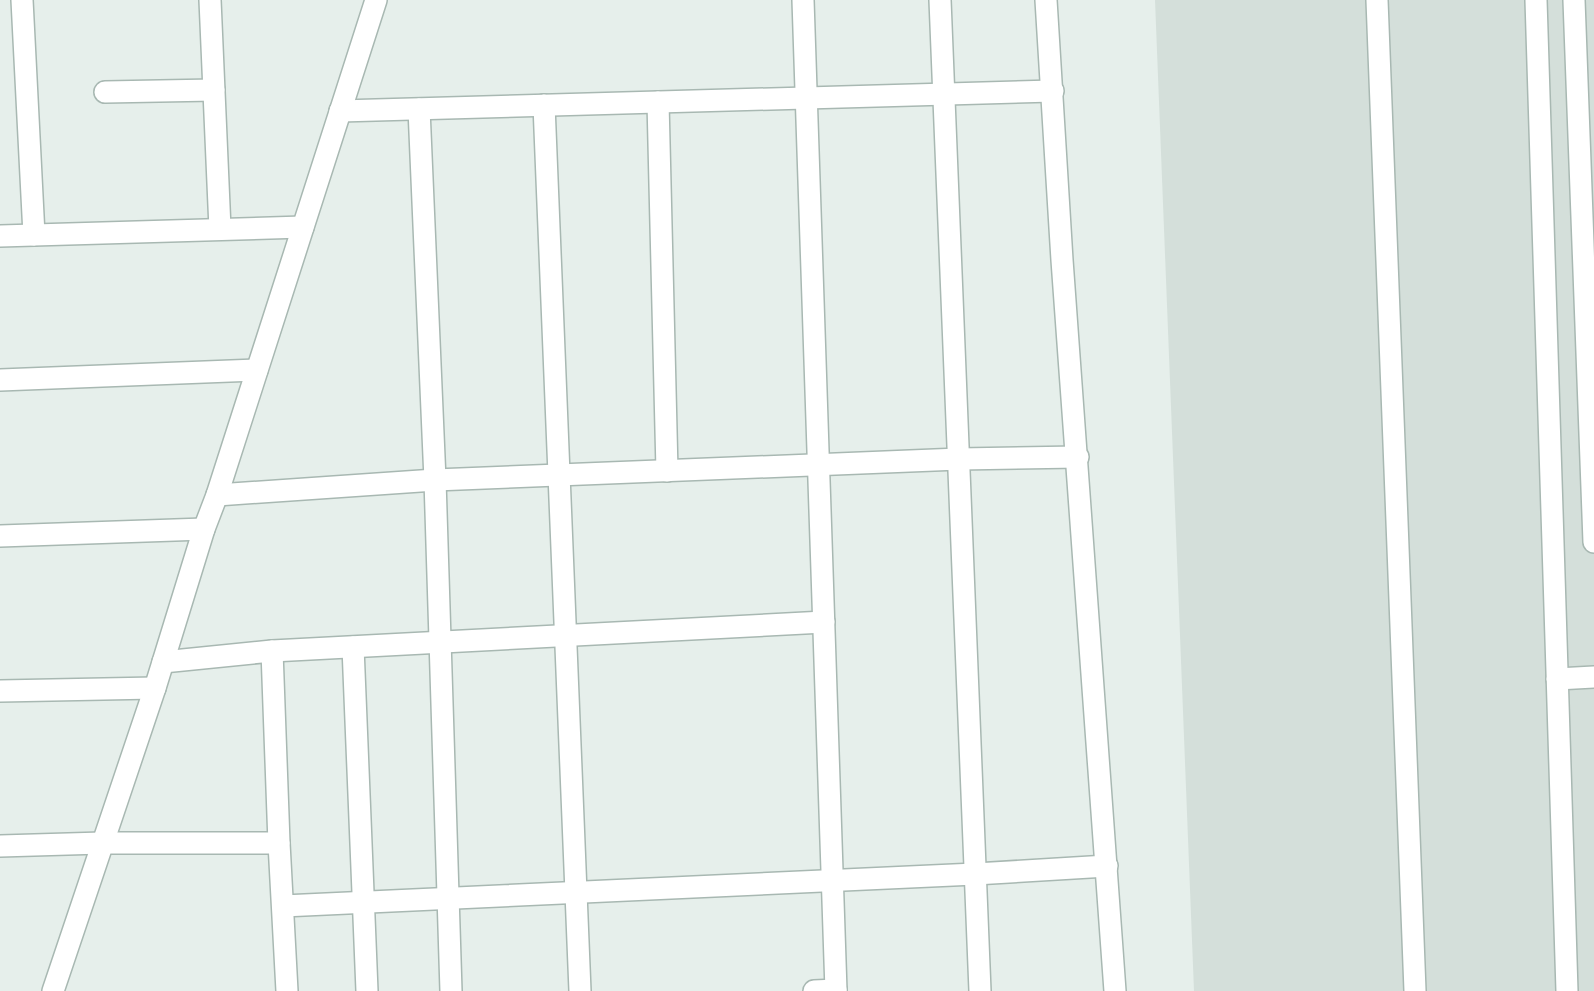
<svg xmlns="http://www.w3.org/2000/svg" width="1594" height="991" font-family="'PT Sans',sans-serif">
  <rect width="100%" height="100%" fill="#e6efeb"/>
  <path fill="#d4dfda" d="M 1155,0 L 1594,0 L 1594,991 L 1194,991 Z"/>
  <g fill="none" stroke-linecap="round" stroke-linejoin="round">
    <defs>
      <g id="minor">
        <path d="M 22,0 L 34,235"/>
        <path d="M 210,0 L 220,229"/>
        <path d="M 803,0 L 836,991"/>
        <path d="M 940,0 L 980,991"/>
        <path d="M 1046,0 L 1062,260 L 1115,991"/>
        <path d="M 1377,0 L 1415,991"/>
        <path d="M 1536,0 L 1567,991"/>
        <path d="M 1574,0 L 1594,542"/>
        <path d="M 105,92 L 214,90"/>
        <path d="M 658,102 L 667,471"/>
        <path d="M 544,105 L 580,991"/>
        <path d="M 419,109 L 435,480 L 451,991"/>
        <path d="M 340,111 L 1053,91"/>
        <path d="M 0,236 L 303,227"/>
        <path d="M 0,380 L 257,370"/>
        <path d="M 217,495 L 435,480 L 959,459 L 1078,457"/>
        <path d="M 0,536 L 204,529"/>
        <path d="M 353,647 L 367,991"/>
        <path d="M 272,651 L 279,843 L 287,991"/>
        <path d="M 163,662 L 272,651 L 824,622"/>
        <path d="M 1557,679 L 1594,677"/>
        <path d="M 0,691 L 155,688"/>
        <path d="M 0,846 L 102,843 L 279,843"/>
        <path d="M 283,906 L 975,874 L 1107,866"/>
        <path d="M 53,991 L 155,688 L 204,529 L 217,495 L 376,0"/>
        <path d="M 814,991 L 836,990"/>
      </g>
    </defs>
    <use href="#minor" stroke="#a8b8b2" stroke-width="24"/>
    <use href="#minor" stroke="#fff" stroke-width="21"/>
  </g>
</svg>
